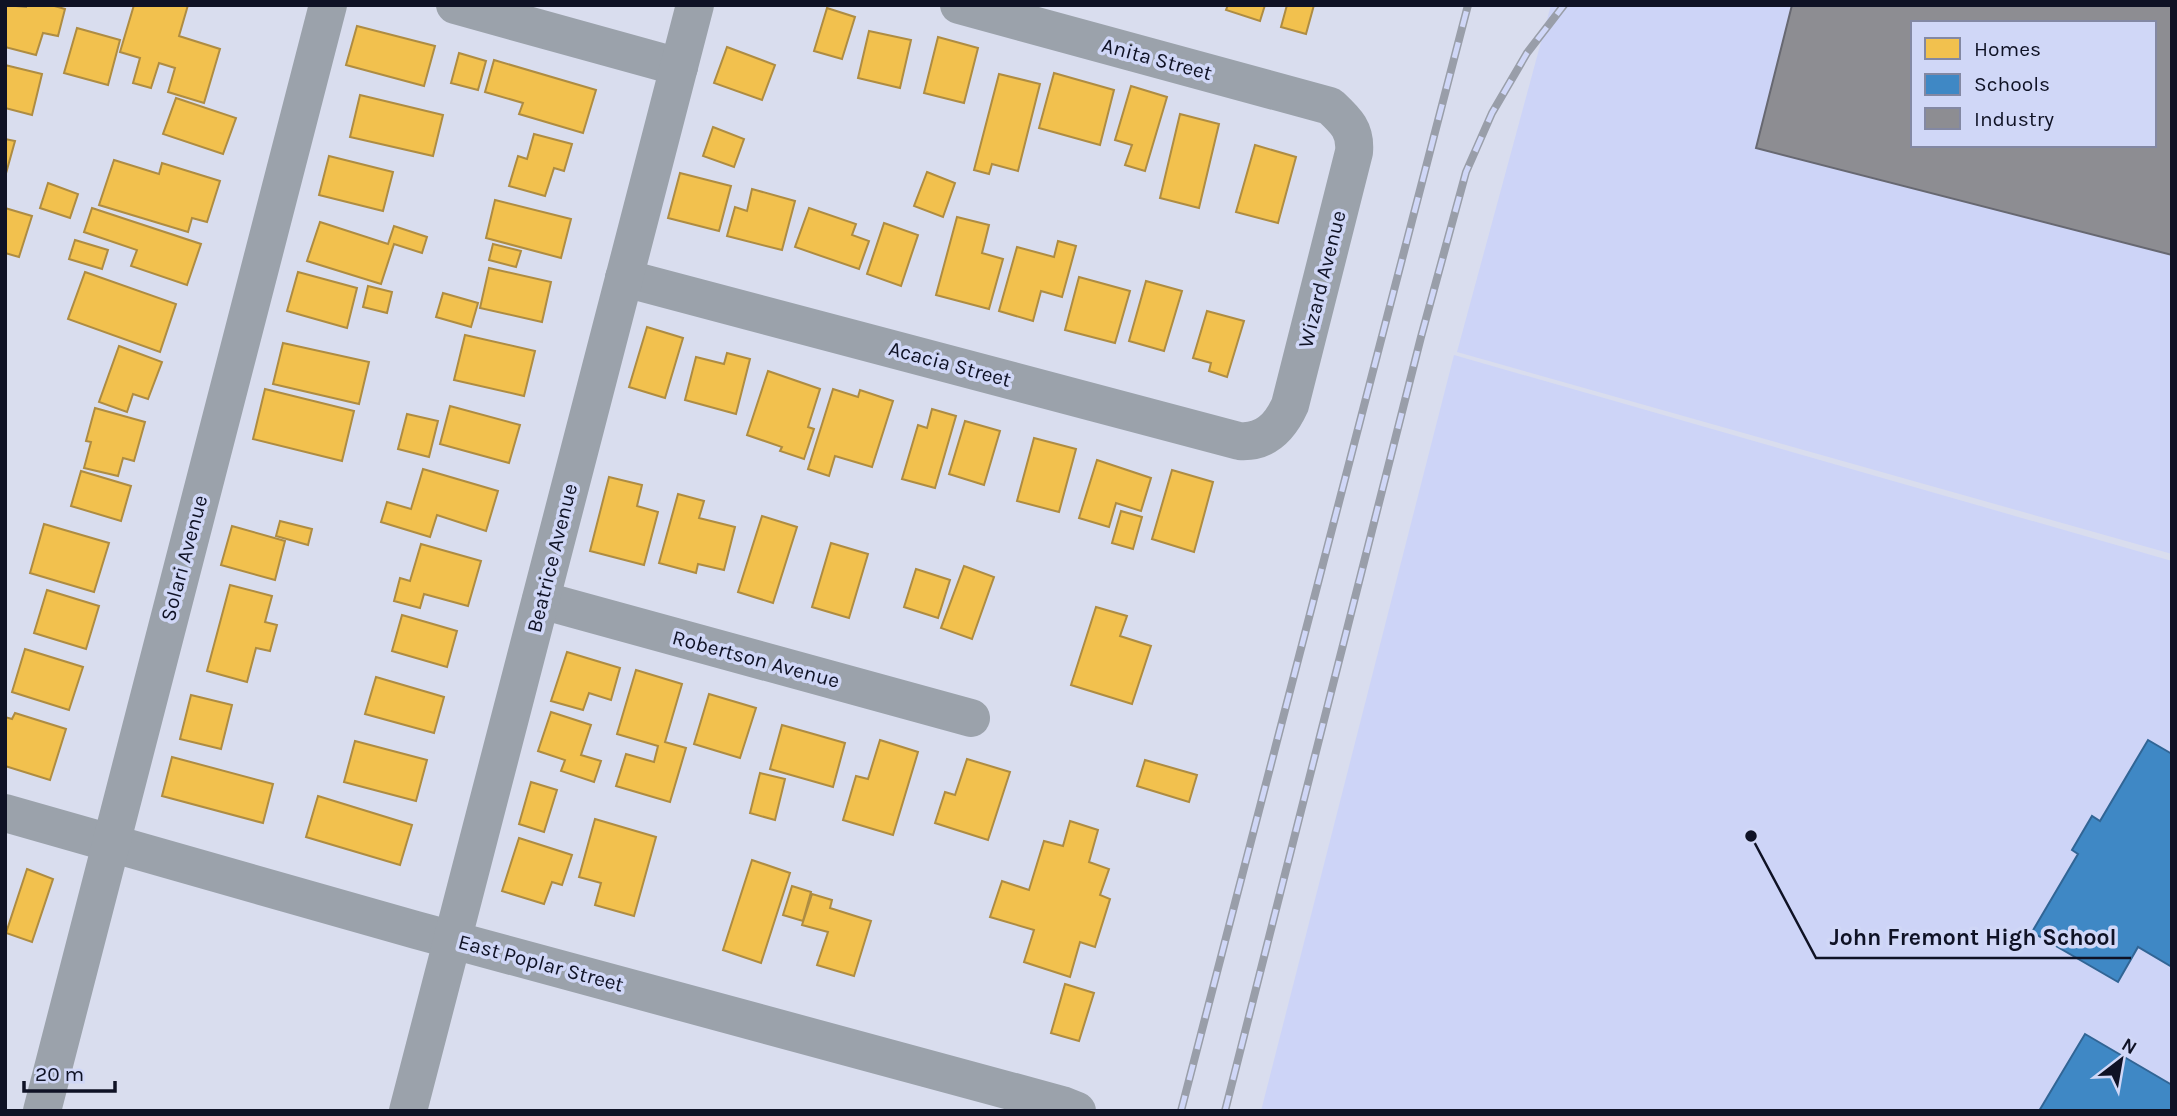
<svg xmlns="http://www.w3.org/2000/svg" width="2177" height="1116" font-family="Karla,sans-serif">
  <rect width="100%" height="100%" fill="#d9ddee"/>
  <g fill="#cdd4f7" fill-rule="evenodd">
    <path d="M 1551,5 L 2172,5 L 2172,554 L 1457,352 ZM 1913,23 L 2154,23 L 2154,145 L 1913,145 Z"/>
    <path d="M 1454,355 L 2172,561 L 2172,1111 L 1261,1111 Z"/>
  </g>
  <g fill="#f2c14e" stroke="#ae8c42" stroke-width="2">
    <path d="M 5,5 L 26,7 L 26,5 L 51,5 L 65,9 L 58,36 L 43,33 L 36,55 L 5,47 Z"/>
    <path d="M 134,5 L 188,5 L 179,36 L 220,49 L 204,103 L 168,92 L 175,68 L 159,63 L 151,88 L 133,83 L 140,58 L 120,52 Z"/>
    <path d="M 1228,5 L 1265,5 L 1260,21 L 1226,10 Z"/>
    <path d="M 1287,5 L 1314,5 L 1306,34 L 1281,27 Z"/>
    <path d="M 827,8 L 855,17 L 842,59 L 814,51 Z"/>
    <path d="M 357,26 L 435,46 L 424,86 L 346,65 Z"/>
    <path d="M 77,28 L 120,40 L 108,85 L 64,73 Z"/>
    <path d="M 869,31 L 911,40 L 900,88 L 858,78 Z"/>
    <path d="M 938,37 L 978,48 L 964,103 L 924,93 Z"/>
    <path d="M 727,47 L 775,65 L 762,100 L 714,83 Z"/>
    <path d="M 459,53 L 486,61 L 478,90 L 451,83 Z"/>
    <path d="M 494,60 L 596,90 L 583,133 L 519,114 L 523,103 L 485,92 Z"/>
    <path d="M 5,65 L 42,74 L 32,115 L 5,108 Z"/>
    <path d="M 1054,73 L 1114,90 L 1100,145 L 1039,128 Z"/>
    <path d="M 999,74 L 1040,84 L 1018,171 L 992,164 L 989,174 L 974,170 Z"/>
    <path d="M 1131,86 L 1167,97 L 1145,171 L 1125,165 L 1132,145 L 1115,140 Z"/>
    <path d="M 360,95 L 443,115 L 433,156 L 350,137 Z"/>
    <path d="M 176,98 L 236,118 L 223,154 L 163,134 Z"/>
    <path d="M 1180,114 L 1219,124 L 1199,208 L 1160,198 Z"/>
    <path d="M 713,127 L 744,139 L 734,167 L 703,156 Z"/>
    <path d="M 534,134 L 572,144 L 564,171 L 554,168 L 545,196 L 509,186 L 518,156 L 527,159 Z"/>
    <path d="M 5,139 L 15,141 L 5,177 Z"/>
    <path d="M 1255,145 L 1296,157 L 1278,223 L 1236,212 Z"/>
    <path d="M 329,156 L 393,172 L 383,211 L 319,195 Z"/>
    <path d="M 114,160 L 159,174 L 162,163 L 220,181 L 207,222 L 192,218 L 188,232 L 99,205 Z"/>
    <path d="M 927,172 L 955,183 L 943,217 L 914,206 Z"/>
    <path d="M 680,173 L 731,186 L 719,231 L 668,218 Z"/>
    <path d="M 48,183 L 78,194 L 70,218 L 40,208 Z"/>
    <path d="M 752,189 L 795,201 L 782,250 L 727,236 L 735,207 L 747,211 Z"/>
    <path d="M 495,200 L 571,219 L 561,258 L 486,238 Z"/>
    <path d="M 5,208 L 32,216 L 19,257 L 5,253 Z"/>
    <path d="M 92,208 L 201,244 L 187,285 L 131,266 L 137,250 L 84,232 Z"/>
    <path d="M 809,208 L 856,224 L 852,235 L 869,241 L 859,269 L 795,247 Z"/>
    <path d="M 957,217 L 989,225 L 982,253 L 1003,259 L 989,309 L 936,295 Z"/>
    <path d="M 320,222 L 388,244 L 394,226 L 427,237 L 422,253 L 394,244 L 381,284 L 307,261 Z"/>
    <path d="M 884,223 L 918,235 L 901,286 L 867,274 Z"/>
    <path d="M 75,240 L 108,250 L 102,269 L 69,259 Z"/>
    <path d="M 1058,241 L 1076,246 L 1062,297 L 1041,291 L 1033,321 L 999,311 L 1017,247 L 1054,257 Z"/>
    <path d="M 493,244 L 521,251 L 516,267 L 489,260 Z"/>
    <path d="M 489,268 L 551,282 L 542,322 L 480,308 Z"/>
    <path d="M 85,272 L 176,304 L 160,352 L 68,319 Z"/>
    <path d="M 298,272 L 357,288 L 347,328 L 287,311 Z"/>
    <path d="M 1079,277 L 1130,291 L 1115,343 L 1065,330 Z"/>
    <path d="M 1146,281 L 1182,291 L 1164,351 L 1129,341 Z"/>
    <path d="M 368,286 L 392,292 L 387,313 L 363,307 Z"/>
    <path d="M 443,293 L 478,303 L 471,327 L 436,317 Z"/>
    <path d="M 1207,311 L 1244,321 L 1227,377 L 1209,371 L 1211,363 L 1193,358 Z"/>
    <path d="M 647,327 L 683,338 L 665,398 L 629,387 Z"/>
    <path d="M 465,335 L 535,351 L 524,396 L 454,380 Z"/>
    <path d="M 283,343 L 369,362 L 359,404 L 273,384 Z"/>
    <path d="M 119,346 L 162,362 L 148,399 L 133,394 L 127,412 L 99,402 Z"/>
    <path d="M 727,353 L 750,359 L 736,414 L 685,400 L 696,357 L 724,364 Z"/>
    <path d="M 768,371 L 820,389 L 808,427 L 814,429 L 804,459 L 780,451 L 782,447 L 747,435 Z"/>
    <path d="M 265,389 L 354,411 L 342,461 L 253,439 Z"/>
    <path d="M 833,389 L 858,397 L 860,390 L 893,401 L 872,467 L 835,456 L 829,476 L 808,469 Z"/>
    <path d="M 450,406 L 520,425 L 509,463 L 440,444 Z"/>
    <path d="M 95,408 L 145,422 L 134,461 L 123,458 L 118,476 L 84,468 L 91,442 L 86,441 Z"/>
    <path d="M 932,409 L 956,416 L 935,488 L 902,479 L 918,425 L 927,428 Z"/>
    <path d="M 407,414 L 438,421 L 429,457 L 398,449 Z"/>
    <path d="M 965,421 L 1000,431 L 984,485 L 949,474 Z"/>
    <path d="M 1034,438 L 1076,449 L 1059,512 L 1017,501 Z"/>
    <path d="M 1097,460 L 1151,478 L 1141,511 L 1116,503 L 1109,527 L 1079,518 Z"/>
    <path d="M 423,469 L 498,491 L 486,531 L 437,515 L 430,537 L 381,522 L 387,502 L 411,509 Z"/>
    <path d="M 1172,470 L 1213,482 L 1194,552 L 1152,539 Z"/>
    <path d="M 81,471 L 131,486 L 121,521 L 71,506 Z"/>
    <path d="M 609,477 L 642,485 L 637,506 L 658,512 L 644,565 L 590,551 Z"/>
    <path d="M 678,494 L 704,501 L 699,518 L 735,527 L 724,570 L 698,564 L 696,573 L 659,563 Z"/>
    <path d="M 1121,511 L 1142,517 L 1133,549 L 1112,543 Z"/>
    <path d="M 762,516 L 797,527 L 773,603 L 738,592 Z"/>
    <path d="M 280,521 L 312,529 L 308,545 L 276,536 Z"/>
    <path d="M 44,524 L 109,543 L 94,592 L 30,573 Z"/>
    <path d="M 232,526 L 285,541 L 275,580 L 221,565 Z"/>
    <path d="M 831,543 L 868,554 L 849,618 L 812,607 Z"/>
    <path d="M 421,544 L 481,561 L 468,606 L 424,594 L 420,608 L 394,601 L 400,578 L 410,581 Z"/>
    <path d="M 964,566 L 994,577 L 972,639 L 941,628 Z"/>
    <path d="M 916,569 L 950,580 L 938,618 L 904,607 Z"/>
    <path d="M 230,585 L 272,596 L 265,622 L 277,625 L 270,651 L 256,648 L 247,682 L 207,671 Z"/>
    <path d="M 47,590 L 99,606 L 86,649 L 34,633 Z"/>
    <path d="M 1096,607 L 1127,616 L 1120,636 L 1151,646 L 1132,704 L 1071,685 Z"/>
    <path d="M 402,615 L 457,631 L 447,667 L 392,651 Z"/>
    <path d="M 25,649 L 83,667 L 69,710 L 12,692 Z"/>
    <path d="M 567,652 L 620,668 L 611,700 L 589,693 L 583,710 L 551,701 Z"/>
    <path d="M 636,670 L 682,684 L 665,742 L 686,748 L 670,802 L 616,786 L 626,754 L 654,762 L 658,746 L 617,734 Z"/>
    <path d="M 376,677 L 444,697 L 434,733 L 365,714 Z"/>
    <path d="M 709,694 L 756,708 L 740,758 L 694,744 Z"/>
    <path d="M 191,695 L 232,705 L 221,749 L 180,739 Z"/>
    <path d="M 551,712 L 591,725 L 581,755 L 601,761 L 594,782 L 561,771 L 565,760 L 538,751 Z"/>
    <path d="M 15,713 L 66,729 L 50,780 L 5,766 L 5,717 L 12,719 Z"/>
    <path d="M 782,725 L 845,743 L 833,787 L 770,769 Z"/>
    <path d="M 880,740 L 918,752 L 893,835 L 843,820 L 856,776 L 868,779 Z"/>
    <path d="M 355,741 L 427,760 L 416,801 L 344,782 Z"/>
    <path d="M 172,757 L 273,784 L 263,823 L 162,796 Z"/>
    <path d="M 967,759 L 1010,772 L 988,840 L 935,823 L 945,792 L 955,795 Z"/>
    <path d="M 1145,760 L 1197,775 L 1189,802 L 1137,786 Z"/>
    <path d="M 760,773 L 785,779 L 775,820 L 750,813 Z"/>
    <path d="M 531,782 L 557,790 L 544,832 L 519,824 Z"/>
    <path d="M 318,796 L 412,825 L 400,865 L 306,837 Z"/>
    <path d="M 595,819 L 656,837 L 634,916 L 595,905 L 601,883 L 579,877 Z"/>
    <path d="M 1070,821 L 1098,830 L 1089,862 L 1109,869 L 1100,895 L 1110,899 L 1095,947 L 1080,942 L 1070,977 L 1024,962 L 1034,930 L 990,917 L 1002,881 L 1029,890 L 1044,841 L 1063,846 Z"/>
    <path d="M 519,838 L 572,855 L 562,885 L 552,882 L 544,904 L 502,891 Z"/>
    <path d="M 752,860 L 790,873 L 761,963 L 723,950 Z"/>
    <path d="M 27,869 L 53,879 L 32,942 L 6,933 Z"/>
    <path d="M 792,886 L 811,892 L 803,921 L 783,915 Z"/>
    <path d="M 812,894 L 832,900 L 830,908 L 871,921 L 854,976 L 817,965 L 828,932 L 802,925 Z"/>
    <path d="M 1065,984 L 1094,993 L 1079,1041 L 1051,1033 Z"/>
  </g>
  <g fill="#3f88c5" stroke="#316595" stroke-width="2">
    <path d="M 2148,740 L 2172,754 L 2172,967 L 2138,947 L 2118,982 L 2032,932 L 2078,854 L 2072,850 L 2092,816 L 2100,821 Z"/>
    <path d="M 2085,1034 L 2172,1085 L 2172,1111 L 2039,1111 Z"/>
  </g>
  <path fill="#8d8d92" stroke="#676871" stroke-width="2" fill-rule="evenodd" d="M 1792,5 L 2172,5 L 2172,255 L 1756,148 ZM 1913,23 L 2154,23 L 2154,145 L 1913,145 Z"/>
  <g fill="none" stroke-linecap="round" stroke-linejoin="round">
    <g stroke="#9ba2ab" stroke-width="38">
      <path d="M 455,5 L 679,67"/>
      <path d="M 624,278 L 1239,441 C 1265,443 1280,427 1290,405 L 1354,152 C 1356,130 1346,121 1330,106 L 959,5"/>
      <path d="M 541,600 L 971,718"/>
      <path d="M 5,813 L 416,930 L 1062,1105 L 1077,1111"/>
      <path d="M 42,1111 L 328,5"/>
      <path d="M 408,1111 L 695,5"/>
    </g>
    <defs>
      <g id="rail">
        <path d="M 1181,1111 L 1468,5"/>
        <path d="M 1225,1111 L 1421,337 L 1466,172 L 1492,113 L 1527,53 L 1564,5"/>
      </g>
    </defs>
    <use href="#rail" stroke="#999ea9" stroke-width="8"/>
    <use href="#rail" stroke="#d0d7f7" stroke-width="5" stroke-dasharray="16" stroke-linecap="butt"/>
  </g>
  <g text-anchor="middle" dominant-baseline="central" stroke-width="7" stroke-linejoin="round" paint-order="stroke">
    <g font-size="21" fill="#0f1225" stroke="#d0d7f7">
      <text transform="translate(1157 59) rotate(15)">Anita Street</text>
      <text transform="translate(1322 279) rotate(-76)">Wizard Avenue</text>
      <text transform="translate(950 364) rotate(15)">Acacia Street</text>
      <text transform="translate(184 558) rotate(-75)">Solari Avenue</text>
      <text transform="translate(552 558) rotate(-76)">Beatrice Avenue</text>
      <text transform="translate(756 659) rotate(15)">Robertson Avenue</text>
      <text transform="translate(541 963) rotate(15)">East Poplar Street</text>
    </g>
  </g>
  <path fill="none" stroke="#0f1225" stroke-width="2.5" d="M1751 836L1816 958H2131"/>
  <circle fill="#0f1225" stroke="#d0d7f7" stroke-width="2.5" cx="1751" cy="836" r="7"/>
  <g font-size="23" text-anchor="middle" font-weight="bold" fill="#0f1225" stroke="#d0d7f7" stroke-width="7" stroke-linejoin="round" paint-order="stroke">
    <text x="1973" y="945">John Fremont High School</text>
  </g>
  <rect width="2177" height="1116" fill="none" stroke="#0f1225" stroke-width="14"/>
  <rect x="1911" y="21" width="245" height="126" fill="#d0d7f7" stroke="#8388a3" stroke-width="2"/>
  <rect x="1925" y="38" width="35" height="21" fill="#f2c14e" stroke="#8388a3" stroke-width="2"/>
  <text x="1974" y="56" font-size="21" fill="#0f1225">Homes</text>
  <rect x="1925" y="74" width="35" height="21" fill="#3f88c5" stroke="#8388a3" stroke-width="2"/>
  <text x="1974" y="91" font-size="21" fill="#0f1225">Schools</text>
  <rect x="1925" y="108" width="35" height="21" fill="#8d8d92" stroke="#8388a3" stroke-width="2"/>
  <text x="1974" y="126" font-size="21" fill="#0f1225">Industry</text>
  <g transform="translate(2121 1060) rotate(31)" stroke="#d0d7f7" stroke-width="5" paint-order="stroke">
  <path d="M0-5L12 26L0 18L-12 26Z" fill="#0f1225"/>
  <text y="-10" font-size="19" font-weight="bold" text-anchor="middle" fill="#0f1225">N</text>
  </g>
  <path d="M24 1081v10h91v-10" fill="none" stroke="#0f1225" stroke-width="3.5"/>
  <text x="35" y="1081" font-size="21" fill="#0f1225" stroke="#d0d7f7" stroke-width="5" paint-order="stroke">20 m</text>
</svg>
